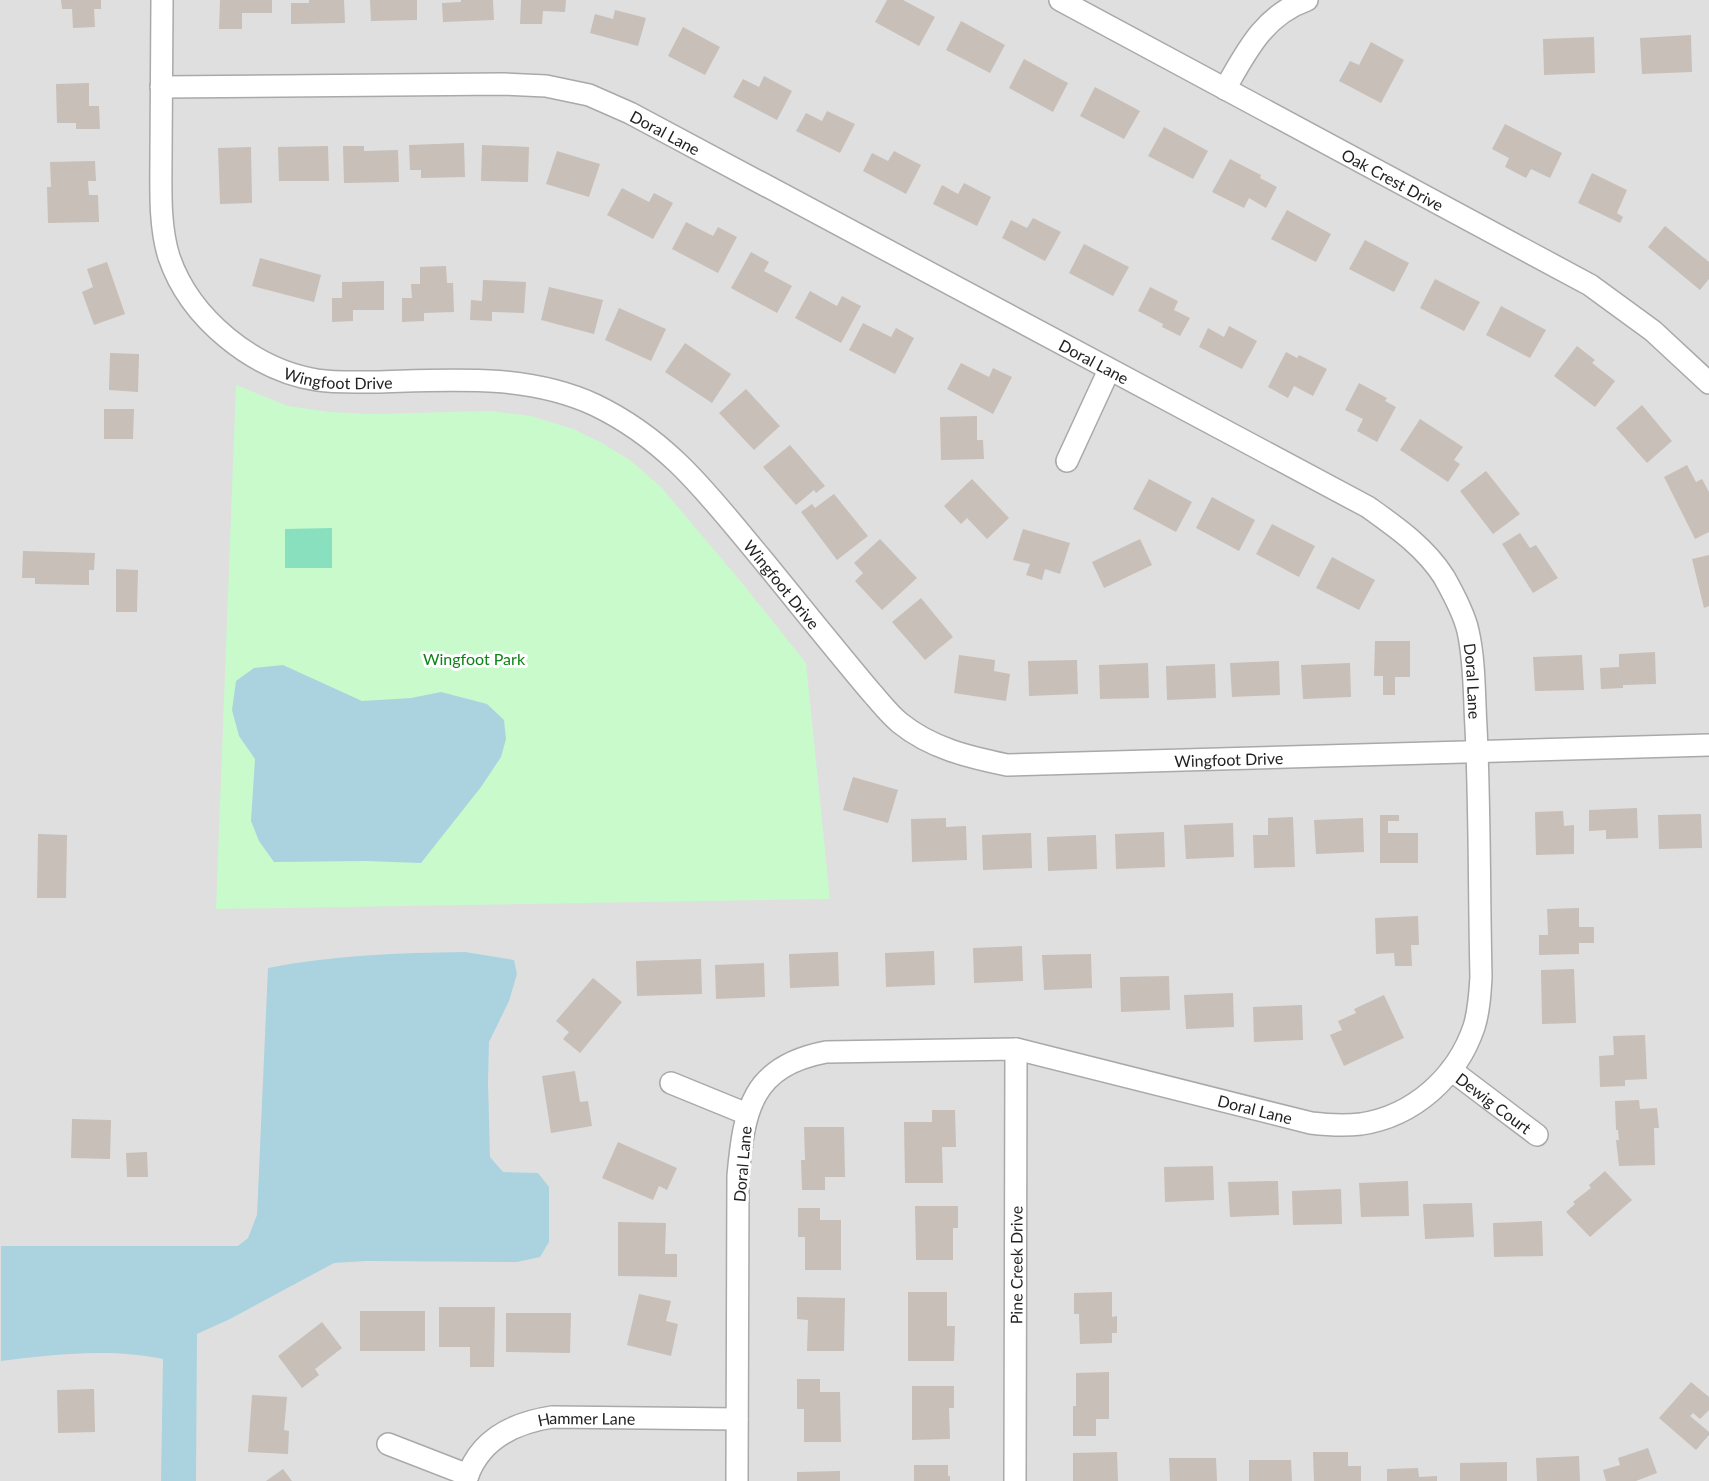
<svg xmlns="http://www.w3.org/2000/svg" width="1709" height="1481" font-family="Lato,sans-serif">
  <rect width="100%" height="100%" fill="#f2efe9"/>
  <rect fill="#e0dfdf" x="0" y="0" width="1709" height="1481"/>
  <path fill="#c8facc" d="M 236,385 L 288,406 L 329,412 L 373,414 L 490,411 L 531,416 L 573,429 L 602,443 L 631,461 L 661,487 L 742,583 L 806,663 L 830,899 L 216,909 Z"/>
  <path fill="#88e0be" d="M 332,528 L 332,568 L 285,568 L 285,529 Z"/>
  <g fill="#aad3df">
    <path d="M 283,665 L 362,701 L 411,698 L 441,692 L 487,704 L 504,720 L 506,739 L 501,757 L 481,787 L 421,863 L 365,861 L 274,862 L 259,841 L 251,821 L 255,759 L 239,736 L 232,710 L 236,681 L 254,668 Z"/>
    <path d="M 465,952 L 514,960 L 517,974 L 509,1001 L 489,1042 L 488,1082 L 490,1157 L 503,1172 L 538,1173 L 549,1187 L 549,1242 L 540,1257 L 517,1262 L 366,1261 L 334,1263 L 230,1319 L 197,1334 L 196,1481 L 161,1481 L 163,1359 C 111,1348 54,1354 1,1361 L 1,1246 L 238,1246 L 248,1238 L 257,1215 L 268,968 C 333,955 399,953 465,952 Z"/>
  </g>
  <g fill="#c7bfb8">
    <path d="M 61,0 L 101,0 L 101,9 L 94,9 L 95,27 L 73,28 L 72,9 L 62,9 Z"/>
    <path d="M 220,0 L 272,0 L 272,13 L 242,13 L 242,29 L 219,29 Z"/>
    <path d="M 309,0 L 344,0 L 345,23 L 291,24 L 291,3 L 309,3 Z"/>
    <path d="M 370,0 L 417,0 L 417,20 L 371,21 Z"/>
    <path d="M 461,0 L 493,0 L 494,20 L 443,22 L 442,3 L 461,2 Z"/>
    <path d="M 521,0 L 566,0 L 565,12 L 543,11 L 542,24 L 520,24 Z"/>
    <path d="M 887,0 L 903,0 L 935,17 L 919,46 L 875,22 Z"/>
    <path d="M 615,10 L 646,18 L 638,46 L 590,33 L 595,14 L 613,19 Z"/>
    <path d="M 961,21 L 1005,45 L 990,73 L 946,50 Z"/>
    <path d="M 683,27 L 720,47 L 705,75 L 668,56 Z"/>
    <path d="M 1691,35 L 1692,72 L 1642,74 L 1640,38 Z"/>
    <path d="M 1594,37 L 1595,73 L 1544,75 L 1543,39 Z"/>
    <path d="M 1371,42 L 1404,60 L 1381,103 L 1339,81 L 1350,61 L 1359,65 Z"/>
    <path d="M 1024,59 L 1068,83 L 1053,112 L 1009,88 Z"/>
    <path d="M 764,76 L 792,91 L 777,120 L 733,97 L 743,79 L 759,87 Z"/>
    <path d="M 89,83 L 89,106 L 99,106 L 100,129 L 76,129 L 76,123 L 57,123 L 56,84 Z"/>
    <path d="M 1095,87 L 1140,111 L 1124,139 L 1080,116 Z"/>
    <path d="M 827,111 L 855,124 L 840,153 L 796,131 L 806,113 L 822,121 Z"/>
    <path d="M 1505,124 L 1562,153 L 1550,178 L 1531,169 L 1526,178 L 1505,167 L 1509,158 L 1492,149 Z"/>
    <path d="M 1164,127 L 1208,151 L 1193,179 L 1148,156 Z"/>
    <path d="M 464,143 L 465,177 L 421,178 L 421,170 L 410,170 L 409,145 Z"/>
    <path d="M 482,145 L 529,147 L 528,182 L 481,181 Z"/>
    <path d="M 328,146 L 329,181 L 279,181 L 278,147 Z"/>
    <path d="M 343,146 L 364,146 L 364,151 L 398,150 L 399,182 L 344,183 Z"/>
    <path d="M 251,147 L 252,203 L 220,204 L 218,148 Z"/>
    <path d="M 557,151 L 600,164 L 589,197 L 546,184 Z"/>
    <path d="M 894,151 L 921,165 L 906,194 L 863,171 L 872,153 L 888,161 Z"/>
    <path d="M 1230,159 L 1261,175 L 1260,178 L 1277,187 L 1266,208 L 1249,198 L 1244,208 L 1212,192 Z"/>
    <path d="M 95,161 L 96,181 L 88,181 L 89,195 L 98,195 L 99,222 L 48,223 L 47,187 L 51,187 L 50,162 Z"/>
    <path d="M 1592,173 L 1627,190 L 1617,213 L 1623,217 L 1620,223 L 1578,203 Z"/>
    <path d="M 964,183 L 991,197 L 977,226 L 933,204 L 942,185 L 958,194 Z"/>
    <path d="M 622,188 L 649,202 L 654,193 L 673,203 L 653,239 L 607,215 Z"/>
    <path d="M 1287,210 L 1331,234 L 1316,262 L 1271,239 Z"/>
    <path d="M 1033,218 L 1061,232 L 1045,261 L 1002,238 L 1011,220 L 1027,228 Z"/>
    <path d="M 686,222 L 713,236 L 718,227 L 737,237 L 718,273 L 672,249 Z"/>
    <path d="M 1665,226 L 1709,262 L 1709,279 L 1700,290 L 1648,247 Z"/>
    <path d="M 1365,240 L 1409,263 L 1394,292 L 1349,269 Z"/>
    <path d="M 1084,244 L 1129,267 L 1113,296 L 1069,273 Z"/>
    <path d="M 751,252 L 769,262 L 764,271 L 792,286 L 777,313 L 731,288 Z"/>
    <path d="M 260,258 L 321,275 L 314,302 L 252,286 Z"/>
    <path d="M 107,262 L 125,314 L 94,325 L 82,292 L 93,287 L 87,269 Z"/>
    <path d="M 446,266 L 447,283 L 453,283 L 454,312 L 424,313 L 424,321 L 402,322 L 402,298 L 412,298 L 411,284 L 420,284 L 420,267 Z"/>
    <path d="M 1435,279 L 1480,302 L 1464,331 L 1420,308 Z"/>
    <path d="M 483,280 L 526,282 L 524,313 L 492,312 L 492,321 L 470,320 L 471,300 L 482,301 Z"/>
    <path d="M 384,281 L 384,310 L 353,310 L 353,321 L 332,322 L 332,298 L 342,298 L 342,282 Z"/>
    <path d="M 549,287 L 603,300 L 594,334 L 541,320 Z"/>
    <path d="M 1150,287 L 1178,301 L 1174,310 L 1190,318 L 1180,336 L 1162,327 L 1163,324 L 1138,311 Z"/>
    <path d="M 810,291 L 837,306 L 842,296 L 861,306 L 841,343 L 795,318 Z"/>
    <path d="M 1501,306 L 1546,330 L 1530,358 L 1486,335 Z"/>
    <path d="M 619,308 L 666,329 L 651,361 L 605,340 Z"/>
    <path d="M 863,323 L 891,337 L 896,328 L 914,338 L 895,374 L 849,350 Z"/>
    <path d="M 1229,326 L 1257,341 L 1242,369 L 1199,347 L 1208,328 L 1224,337 Z"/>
    <path d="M 685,343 L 731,374 L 712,403 L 665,372 Z"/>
    <path d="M 1577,346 L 1595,360 L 1592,363 L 1615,381 L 1595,407 L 1554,376 Z"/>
    <path d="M 1286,352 L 1297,358 L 1299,355 L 1327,369 L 1313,396 L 1294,386 L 1288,398 L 1268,387 Z"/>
    <path d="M 110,353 L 139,354 L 138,392 L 109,390 Z"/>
    <path d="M 961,363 L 989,377 L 993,368 L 1012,377 L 993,414 L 947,389 Z"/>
    <path d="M 1359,383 L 1387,398 L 1385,401 L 1396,407 L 1377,442 L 1357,431 L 1363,419 L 1345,410 Z"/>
    <path d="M 746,389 L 780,426 L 754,450 L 719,413 Z"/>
    <path d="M 1642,405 L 1672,441 L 1647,463 L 1616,428 Z"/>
    <path d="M 104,409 L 134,409 L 133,439 L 104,439 Z"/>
    <path d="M 977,416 L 977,440 L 983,440 L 984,459 L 941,460 L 940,417 Z"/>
    <path d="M 1420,419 L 1463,447 L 1454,460 L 1460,464 L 1448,482 L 1400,450 Z"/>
    <path d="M 790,445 L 825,486 L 816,493 L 814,490 L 796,505 L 763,467 Z"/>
    <path d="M 1687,465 L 1696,482 L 1702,479 L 1709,492 L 1709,532 L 1695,539 L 1664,477 Z"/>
    <path d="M 1486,471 L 1520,514 L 1493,534 L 1460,491 Z"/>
    <path d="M 972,479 L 1009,518 L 987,539 L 967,518 L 961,524 L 944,506 Z"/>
    <path d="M 1149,479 L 1192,502 L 1176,532 L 1133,509 Z"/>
    <path d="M 834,494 L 868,536 L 837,560 L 801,512 L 812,504 L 815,508 Z"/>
    <path d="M 1212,497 L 1255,520 L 1239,551 L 1196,528 Z"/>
    <path d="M 1272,524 L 1315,546 L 1299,577 L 1256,554 Z"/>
    <path d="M 1023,529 L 1070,543 L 1060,574 L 1045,569 L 1042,580 L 1026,575 L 1030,564 L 1013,560 Z"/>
    <path d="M 1520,533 L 1530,548 L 1536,545 L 1558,578 L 1533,593 L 1502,544 Z"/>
    <path d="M 880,539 L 917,578 L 882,610 L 855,581 L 863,573 L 854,563 Z"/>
    <path d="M 1140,539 L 1152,565 L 1104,588 L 1092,562 Z"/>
    <path d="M 23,551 L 95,553 L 94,570 L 89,570 L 89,585 L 35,584 L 35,578 L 22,578 Z"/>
    <path d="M 1709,555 L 1709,606 L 1704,608 L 1692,559 Z"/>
    <path d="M 1332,557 L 1375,580 L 1359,610 L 1316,588 Z"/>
    <path d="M 116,569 L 138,570 L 137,612 L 116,612 Z"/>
    <path d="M 921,598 L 953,637 L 925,660 L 892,622 Z"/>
    <path d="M 1375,641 L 1410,641 L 1410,677 L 1395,677 L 1395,695 L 1383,695 L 1383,676 L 1374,676 Z"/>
    <path d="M 1655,652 L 1656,684 L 1623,685 L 1623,688 L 1601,689 L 1600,668 L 1619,667 L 1619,654 Z"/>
    <path d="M 959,655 L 995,660 L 994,671 L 1010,674 L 1006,701 L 954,693 Z"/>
    <path d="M 1582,655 L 1584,690 L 1535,691 L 1533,657 Z"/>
    <path d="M 1077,660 L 1078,694 L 1029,696 L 1028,661 Z"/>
    <path d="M 1279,661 L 1280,695 L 1232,697 L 1230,663 Z"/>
    <path d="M 1148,663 L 1149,698 L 1100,699 L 1099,665 Z"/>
    <path d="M 1350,663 L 1351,697 L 1303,699 L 1301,665 Z"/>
    <path d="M 1215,664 L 1216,698 L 1167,700 L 1166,666 Z"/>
    <path d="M 853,777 L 898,790 L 888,823 L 843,810 Z"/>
    <path d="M 1637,808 L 1638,838 L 1606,839 L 1606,830 L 1589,831 L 1589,810 Z"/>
    <path d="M 1563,811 L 1564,826 L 1574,825 L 1574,854 L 1536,855 L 1535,812 Z"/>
    <path d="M 1701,814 L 1702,848 L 1659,849 L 1658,815 Z"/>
    <path d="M 1380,815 L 1399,815 L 1399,821 L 1388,821 L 1388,833 L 1418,833 L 1418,863 L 1380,863 Z"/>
    <path d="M 1293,817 L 1295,867 L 1254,868 L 1253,835 L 1268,835 L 1268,818 Z"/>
    <path d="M 946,818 L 946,827 L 966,826 L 967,860 L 912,862 L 911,819 Z"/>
    <path d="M 1363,818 L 1364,852 L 1316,854 L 1314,820 Z"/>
    <path d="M 1233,823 L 1234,857 L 1186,859 L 1184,825 Z"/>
    <path d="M 1164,832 L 1165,867 L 1116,869 L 1115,834 Z"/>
    <path d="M 1031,833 L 1032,868 L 983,870 L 982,835 Z"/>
    <path d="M 38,834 L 67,835 L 66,898 L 37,898 Z"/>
    <path d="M 1096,835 L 1097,869 L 1048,871 L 1047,837 Z"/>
    <path d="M 1579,908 L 1579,927 L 1594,927 L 1594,943 L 1579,943 L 1579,954 L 1539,955 L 1539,935 L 1548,935 L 1547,909 Z"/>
    <path d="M 1418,916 L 1419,945 L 1411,945 L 1412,966 L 1395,966 L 1394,953 L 1376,954 L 1375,918 Z"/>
    <path d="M 1022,946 L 1023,981 L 974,983 L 973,948 Z"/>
    <path d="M 934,951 L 935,985 L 886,987 L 885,953 Z"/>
    <path d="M 838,952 L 839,986 L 790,988 L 789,954 Z"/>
    <path d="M 1091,954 L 1092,988 L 1044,990 L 1042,955 Z"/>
    <path d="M 701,959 L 702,994 L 637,996 L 636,961 Z"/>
    <path d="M 764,963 L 765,997 L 716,999 L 715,965 Z"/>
    <path d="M 1574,969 L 1576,1023 L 1542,1024 L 1541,970 Z"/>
    <path d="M 1169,976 L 1170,1010 L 1121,1012 L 1120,977 Z"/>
    <path d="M 593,978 L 622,1002 L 580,1053 L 563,1039 L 569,1032 L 556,1021 Z"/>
    <path d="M 1233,993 L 1234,1027 L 1186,1029 L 1184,995 Z"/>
    <path d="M 1384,995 L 1404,1038 L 1344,1066 L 1330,1035 L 1342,1030 L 1338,1021 L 1356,1013 L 1354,1009 Z"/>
    <path d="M 1302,1005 L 1303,1040 L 1254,1042 L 1253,1007 Z"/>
    <path d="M 1645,1035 L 1647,1079 L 1625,1080 L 1625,1086 L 1600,1087 L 1599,1056 L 1614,1055 L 1613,1036 Z"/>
    <path d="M 575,1071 L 580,1102 L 588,1101 L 592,1126 L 551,1133 L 542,1076 Z"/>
    <path d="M 1639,1100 L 1640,1109 L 1657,1108 L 1659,1128 L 1654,1128 L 1655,1165 L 1619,1166 L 1616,1140 L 1619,1140 L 1618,1130 L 1616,1130 L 1615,1101 Z"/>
    <path d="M 932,1110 L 955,1110 L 956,1147 L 942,1147 L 943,1183 L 905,1183 L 904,1122 L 932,1122 Z"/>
    <path d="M 72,1119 L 111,1120 L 110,1159 L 71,1158 Z"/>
    <path d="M 804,1127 L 844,1127 L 845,1177 L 825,1177 L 825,1190 L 802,1190 L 801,1160 L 805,1160 Z"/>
    <path d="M 618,1142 L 677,1168 L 667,1190 L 659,1186 L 653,1200 L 602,1178 Z"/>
    <path d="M 147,1152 L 148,1177 L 127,1177 L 126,1153 Z"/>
    <path d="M 1213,1166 L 1214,1200 L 1165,1202 L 1164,1167 Z"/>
    <path d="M 1605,1171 L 1632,1200 L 1590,1237 L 1566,1212 L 1575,1204 L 1573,1202 L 1591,1188 L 1589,1185 Z"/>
    <path d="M 1278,1181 L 1279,1215 L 1230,1217 L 1228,1182 Z"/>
    <path d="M 1408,1181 L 1409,1216 L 1361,1217 L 1359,1183 Z"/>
    <path d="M 1341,1189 L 1342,1224 L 1293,1225 L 1292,1191 Z"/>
    <path d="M 1472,1203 L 1474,1237 L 1425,1239 L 1423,1204 Z"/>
    <path d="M 915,1206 L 958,1206 L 958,1228 L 953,1228 L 953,1260 L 916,1260 Z"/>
    <path d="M 798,1208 L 820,1208 L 820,1220 L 841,1220 L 841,1270 L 805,1270 L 805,1237 L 798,1237 Z"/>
    <path d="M 1542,1221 L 1543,1256 L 1494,1257 L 1493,1223 Z"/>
    <path d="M 618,1222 L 666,1223 L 665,1254 L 677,1254 L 677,1277 L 618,1276 Z"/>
    <path d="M 908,1292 L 947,1292 L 947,1326 L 955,1326 L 954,1361 L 908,1361 Z"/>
    <path d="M 1112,1292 L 1112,1317 L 1117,1316 L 1117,1333 L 1112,1333 L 1112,1343 L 1080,1344 L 1079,1314 L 1074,1314 L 1074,1293 Z"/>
    <path d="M 639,1294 L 671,1301 L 666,1321 L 678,1324 L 671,1356 L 627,1345 Z"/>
    <path d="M 797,1297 L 845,1298 L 844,1351 L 807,1351 L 808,1320 L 797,1319 Z"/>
    <path d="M 439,1307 L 495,1307 L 494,1367 L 470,1367 L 470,1347 L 439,1347 Z"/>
    <rect x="360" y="1311" width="65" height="40"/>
    <path d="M 506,1313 L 571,1313 L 570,1353 L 506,1352 Z"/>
    <path d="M 322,1322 L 342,1348 L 315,1369 L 319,1375 L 302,1388 L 278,1356 Z"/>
    <path d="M 1109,1372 L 1109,1419 L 1096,1419 L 1096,1436 L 1073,1436 L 1073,1406 L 1076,1406 L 1076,1373 Z"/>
    <path d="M 797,1379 L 820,1379 L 820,1392 L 840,1392 L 841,1442 L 804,1442 L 804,1409 L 797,1409 Z"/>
    <path d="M 1691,1382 L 1709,1397 L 1709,1410 L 1700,1419 L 1693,1413 L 1690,1416 L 1709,1432 L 1709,1435 L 1696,1450 L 1659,1418 Z"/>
    <path d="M 912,1386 L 954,1386 L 954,1408 L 949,1408 L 950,1439 L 912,1440 Z"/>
    <path d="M 94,1389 L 95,1432 L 58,1433 L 57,1390 Z"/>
    <path d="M 252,1395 L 287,1397 L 284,1430 L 289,1431 L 288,1454 L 248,1452 Z"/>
    <path d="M 1648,1448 L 1657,1473 L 1636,1481 L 1606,1481 L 1603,1470 L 1620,1465 L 1618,1458 Z"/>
    <path d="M 1117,1452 L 1118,1481 L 1073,1481 L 1073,1453 Z"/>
    <path d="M 1313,1452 L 1348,1452 L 1348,1466 L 1361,1466 L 1361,1481 L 1314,1481 Z"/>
    <path d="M 1579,1456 L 1580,1481 L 1537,1481 L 1536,1458 Z"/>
    <path d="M 1169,1458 L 1216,1458 L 1217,1481 L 1170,1481 Z"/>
    <path d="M 1249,1460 L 1291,1460 L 1292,1481 L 1249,1481 Z"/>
    <path d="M 1507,1462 L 1507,1481 L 1460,1481 L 1460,1463 Z"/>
    <path d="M 914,1465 L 948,1465 L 948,1476 L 950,1476 L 950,1481 L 914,1481 Z"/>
    <path d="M 1418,1468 L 1419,1477 L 1437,1476 L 1437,1481 L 1387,1481 L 1387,1469 Z"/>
    <path d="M 283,1469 L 292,1481 L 266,1481 Z"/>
    <path d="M 840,1471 L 840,1481 L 797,1481 L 797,1472 Z"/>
  </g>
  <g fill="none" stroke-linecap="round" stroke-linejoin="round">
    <defs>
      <g id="minor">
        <path id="s1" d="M 162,0 C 162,52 161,103 161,155 C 161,188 159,225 169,257 C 190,319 254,370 317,380 C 336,383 356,382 375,382 C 448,380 526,373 595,405 C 670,441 710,497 762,559 C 798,603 834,648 871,692 C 880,702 889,714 900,723 C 931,748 968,757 1007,765 L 1709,745"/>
        <path id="s2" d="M 1060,0 L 1590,285 L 1653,331 L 1709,383"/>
        <path id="s3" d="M 161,87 L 503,84 L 546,86 L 589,95 L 630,113 L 1368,507 C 1396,527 1425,547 1444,577 C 1453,593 1464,613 1468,631 C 1475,662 1474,695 1476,727 C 1480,810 1479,894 1481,977 C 1480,994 1479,1011 1474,1027 C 1457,1077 1414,1116 1361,1124 C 1344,1126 1328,1125 1311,1123 L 1016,1049 L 826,1052 C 752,1066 744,1109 738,1176 L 737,1481"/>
        <path d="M 1225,89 C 1246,52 1264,15 1307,0"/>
        <path d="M 1067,461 L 1109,370"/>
        <path id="s4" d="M 1451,1070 L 1537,1135"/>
        <path d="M 671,1083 L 747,1114"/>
        <path d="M 388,1444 L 468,1475"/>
        <path id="s5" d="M 466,1481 C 478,1440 513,1423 552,1417 L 737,1419"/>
        <path id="s6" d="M 1015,1481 L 1016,1049"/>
      </g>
    </defs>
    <use href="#minor" stroke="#a9a9a9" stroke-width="24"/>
    <use href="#minor" stroke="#fff" stroke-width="21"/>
  </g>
  <g text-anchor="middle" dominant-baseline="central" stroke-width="6" stroke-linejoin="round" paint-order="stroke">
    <g font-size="16" fill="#222" stroke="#fff">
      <text stroke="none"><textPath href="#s3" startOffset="514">Doral Lane</textPath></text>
      <text stroke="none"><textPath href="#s2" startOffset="378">Oak Crest Drive</textPath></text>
      <text stroke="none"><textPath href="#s3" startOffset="1000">Doral Lane</textPath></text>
      <text stroke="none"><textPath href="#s1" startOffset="480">Wingfoot Drive</textPath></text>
      <text stroke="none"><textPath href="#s1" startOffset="1002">Wingfoot Drive</textPath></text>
      <text stroke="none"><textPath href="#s3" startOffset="1524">Doral Lane</textPath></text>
      <text stroke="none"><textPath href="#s1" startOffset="1522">Wingfoot Drive</textPath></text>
      <text stroke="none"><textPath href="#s4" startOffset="54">Dewig Court</textPath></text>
      <text transform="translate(1255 1109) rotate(14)">Doral Lane</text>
      <text transform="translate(742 1164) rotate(-85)">Doral Lane</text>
      <text stroke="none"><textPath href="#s6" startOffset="216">Pine Creek Drive</textPath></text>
      <text stroke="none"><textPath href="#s5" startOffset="148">Hammer Lane</textPath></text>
    </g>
    <g font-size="16" fill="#0c8416" stroke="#fff">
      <text x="474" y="658">Wingfoot Park</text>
    </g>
  </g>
</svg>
